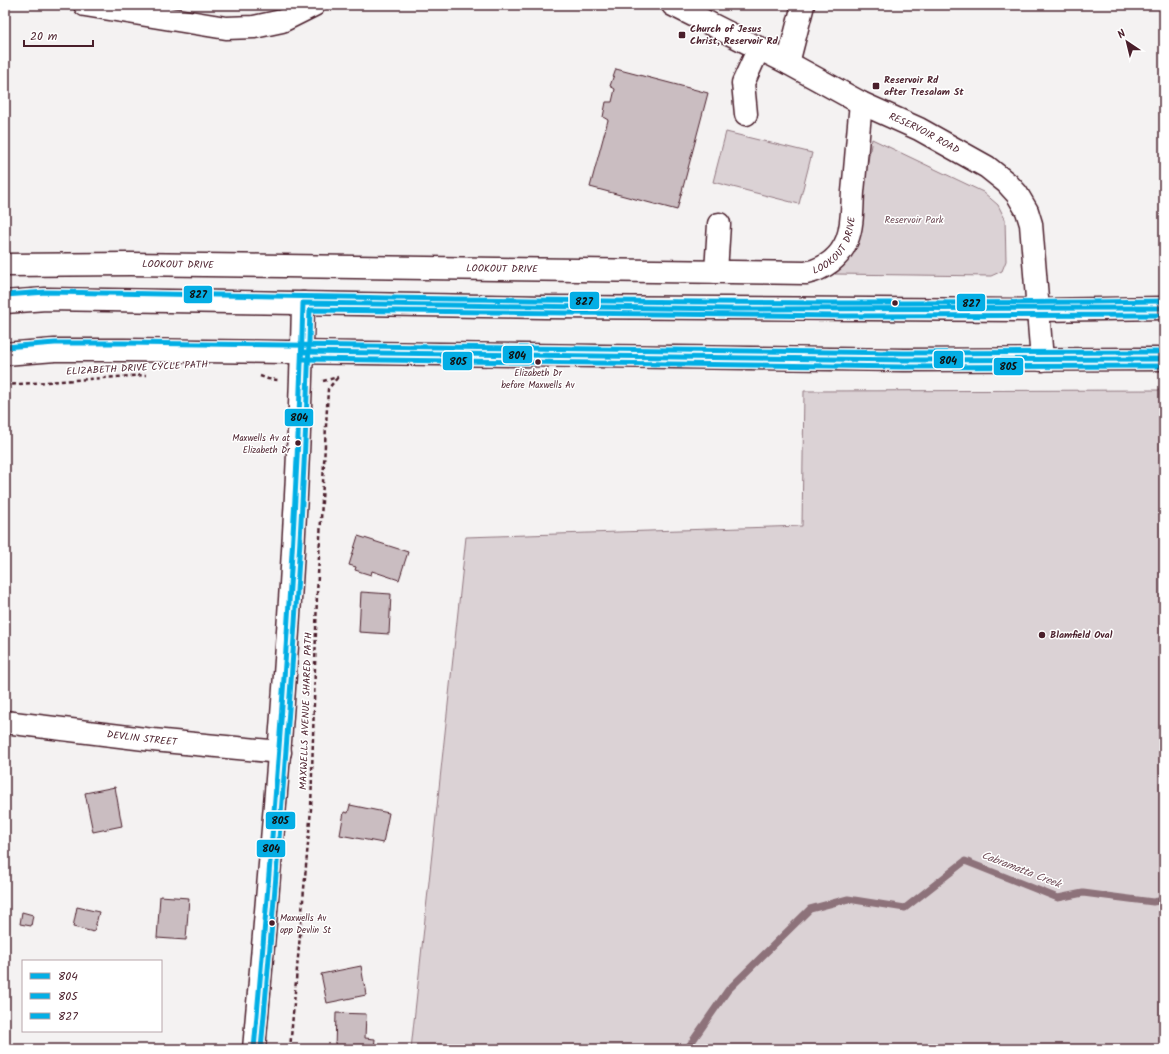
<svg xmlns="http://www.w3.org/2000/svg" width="1169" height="1054" font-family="Kalam,sans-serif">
  <rect width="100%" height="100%" fill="#f4f2f2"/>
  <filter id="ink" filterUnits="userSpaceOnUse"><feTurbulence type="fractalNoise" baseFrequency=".025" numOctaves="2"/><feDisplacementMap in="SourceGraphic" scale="8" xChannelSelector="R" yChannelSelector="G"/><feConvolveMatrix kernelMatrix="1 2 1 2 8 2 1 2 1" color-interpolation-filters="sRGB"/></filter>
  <g filter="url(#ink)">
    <g fill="#dbd2d5" stroke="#927880">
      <path d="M 726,132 L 812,153 L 799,204 L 713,182 Z"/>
      <path d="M 872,139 L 983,192 L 998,205 L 1005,219 L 1006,261 L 1002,271 L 991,276 L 835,274 L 852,252 Z"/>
      <path d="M 1164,390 L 1164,1049 L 411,1049 L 466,537 L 802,526 L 804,391 Z"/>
    </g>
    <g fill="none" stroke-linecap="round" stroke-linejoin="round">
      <path stroke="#8d727a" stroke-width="7" d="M 687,1049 L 728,990 L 810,909 L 848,899 L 905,908 L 965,861 L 1058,898 L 1083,893 L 1153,902 L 1164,900"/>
    </g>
    <g fill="#cabdc1" stroke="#4a1f2b">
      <path d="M 616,69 L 708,93 L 677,210 L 590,187 L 608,120 L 603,117 L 606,102 L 612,102 L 615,89 L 610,86 Z"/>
      <path d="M 358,536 L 408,552 L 399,580 L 372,571 L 371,575 L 355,570 L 356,567 L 349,565 Z"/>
      <path d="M 361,592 L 391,594 L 389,634 L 359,632 Z"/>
      <path d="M 115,787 L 122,826 L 93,832 L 85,793 Z"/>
      <path d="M 350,805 L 389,813 L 383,843 L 340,835 L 344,812 L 348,813 Z"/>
      <path d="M 160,896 L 189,898 L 186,940 L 157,938 Z"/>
      <path d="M 77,907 L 99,912 L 94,932 L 73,927 Z"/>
      <path d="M 22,912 L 33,915 L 31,926 L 20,924 Z"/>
      <path d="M 361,966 L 366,995 L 327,1003 L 321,974 Z"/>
      <path d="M 336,1013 L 366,1014 L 365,1038 L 375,1039 L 374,1049 L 335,1049 Z"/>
    </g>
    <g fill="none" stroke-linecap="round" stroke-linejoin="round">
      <defs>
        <g id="minor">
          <path d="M 85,5 L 226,28 L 254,27 L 282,21 L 314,5"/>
          <path id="s1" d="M 673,5 L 788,63 L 861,103 L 919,129 L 987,167 L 1007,183 L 1017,194 L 1027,211 L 1031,224 L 1042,360"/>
          <path d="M 788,63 L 803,5"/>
          <path d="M 746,114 L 743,83 L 759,48"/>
          <path id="s2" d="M 5,265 L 130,264 L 806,273 C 824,269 840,258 847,240 C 853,225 852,207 853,192 C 856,162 858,133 861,103"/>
          <path d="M 716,272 L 719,224"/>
          <path id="s3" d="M 5,722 L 153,740 L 280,752"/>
          <path d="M 254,1049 C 276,801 298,552 303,303"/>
        </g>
        <g id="major">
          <path d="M 5,302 L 46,299 L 545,307 L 1039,310 L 1164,308"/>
          <path d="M 5,354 L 55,350 L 124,350 L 904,360 L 1164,359"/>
        </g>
      </defs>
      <use href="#minor" stroke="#4a1f2b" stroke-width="25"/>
      <use href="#major" stroke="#4a1f2b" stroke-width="25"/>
      <g stroke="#4a1f2b" stroke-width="2.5" stroke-dasharray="4 3" stroke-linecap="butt">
        <path d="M 260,376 L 268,379 L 278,380"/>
        <path d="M 323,381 L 338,377"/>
        <path d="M 5,385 L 146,375"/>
        <path d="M 290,1049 L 311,809 L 317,594 L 328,389 L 338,377"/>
      </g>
      <use href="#minor" stroke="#fff" stroke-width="22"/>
      <use href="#major" stroke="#fff" stroke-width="22"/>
      <defs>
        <g id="bus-1">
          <path d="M 302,352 L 904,360 L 1164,359"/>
          <path d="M 254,1049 C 276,801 296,552 303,303 L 734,309 L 1164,308"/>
        </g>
        <g id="bus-2">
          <path d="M 302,359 L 904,367 L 1164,366"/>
          <path d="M 261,1049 C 283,803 303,557 310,310 L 841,316 L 1164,315"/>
        </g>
        <g id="bus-3">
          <path d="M 5,295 L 46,292 C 419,298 791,307 1164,301"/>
          <path d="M 5,347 L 55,343 L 124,343 L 904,353 L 1164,352"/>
        </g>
      </defs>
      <use href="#bus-1" stroke="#fff" stroke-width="8"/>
      <use href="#bus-2" stroke="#fff" stroke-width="8"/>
      <use href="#bus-3" stroke="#fff" stroke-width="8"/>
      <use href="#bus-1" stroke="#04aee5" stroke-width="5"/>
      <use href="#bus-2" stroke="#04aee5" stroke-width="5"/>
      <use href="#bus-3" stroke="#04aee5" stroke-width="5"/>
    </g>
  </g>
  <g fill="#4a1f2b" stroke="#fff" stroke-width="1.5">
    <rect x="678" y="31" width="8" height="8" rx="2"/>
    <rect x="872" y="82" width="8" height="8" rx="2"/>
    <circle cx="895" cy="303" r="3.5"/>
    <circle cx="538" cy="362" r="3.5"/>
    <circle cx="298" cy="443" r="3.5"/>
    <circle cx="1042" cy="635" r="4"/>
    <circle cx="272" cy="923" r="3.5"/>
  </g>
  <g text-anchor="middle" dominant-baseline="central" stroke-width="3" stroke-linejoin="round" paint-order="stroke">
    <g font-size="9" fill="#4a1f2b" stroke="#fff">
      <text x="538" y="373">Elizabeth Dr<tspan x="538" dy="12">before Maxwells Av</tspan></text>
      <text x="290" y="438" text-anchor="end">Maxwells Av at<tspan x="290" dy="12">Elizabeth Dr</tspan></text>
      <text x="280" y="918" text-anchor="start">Maxwells Av<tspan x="280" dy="12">opp Devlin St</tspan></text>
    </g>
    <g font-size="10" font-weight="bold" fill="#4a1f2b" stroke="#fff" text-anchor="start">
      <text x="690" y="29">Church of Jesus<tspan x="690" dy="12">Christ, Reservoir Rd</tspan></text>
      <text x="884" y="80">Reservoir Rd<tspan x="884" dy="12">after Tresalam St</tspan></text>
      <text x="1050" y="635">Blamfield Oval</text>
    </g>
    <g font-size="10" fill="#4a1f2b" stroke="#fff">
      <text stroke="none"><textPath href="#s1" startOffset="282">RESERVOIR ROAD</textPath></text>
      <text stroke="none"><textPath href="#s2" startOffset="844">LOOKOUT DRIVE</textPath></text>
      <text stroke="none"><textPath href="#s2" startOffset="173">LOOKOUT DRIVE</textPath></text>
      <text stroke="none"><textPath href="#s2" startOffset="497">LOOKOUT DRIVE</textPath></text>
      <text transform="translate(137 368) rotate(-3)">ELIZABETH DRIVE CYCLE PATH</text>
      <text transform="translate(306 711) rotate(-88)">MAXWELLS AVENUE SHARED PATH</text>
      <text stroke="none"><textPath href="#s3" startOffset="138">DEVLIN STREET</textPath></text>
    </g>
    <g font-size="10" fill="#6e4c56" stroke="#fff">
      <text x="914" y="220">Reservoir Park</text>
    </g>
    <g font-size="11" font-style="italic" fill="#714f59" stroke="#fff">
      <text transform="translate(1021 870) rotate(21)">Cabramatta Creek</text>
    </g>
  </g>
  <g stroke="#fff" stroke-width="1.5">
    <rect x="183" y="285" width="30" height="19" rx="4" fill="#04aee5"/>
    <rect x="569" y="291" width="31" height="19" rx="4" fill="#04aee5"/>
    <rect x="956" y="293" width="30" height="19" rx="4" fill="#04aee5"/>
    <rect x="502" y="345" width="31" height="19" rx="4" fill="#04aee5"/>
    <rect x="933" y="350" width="31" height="19" rx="4" fill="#04aee5"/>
    <rect x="442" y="351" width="31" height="20" rx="4" fill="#04aee5"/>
    <rect x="993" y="357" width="31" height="19" rx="4" fill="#04aee5"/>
    <rect x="284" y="408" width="30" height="19" rx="4" fill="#04aee5"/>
    <rect x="265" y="811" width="31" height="19" rx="4" fill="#04aee5"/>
    <rect x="256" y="839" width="30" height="19" rx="4" fill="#04aee5"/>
  </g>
  <g font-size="11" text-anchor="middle" font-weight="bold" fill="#111">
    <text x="198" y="298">827</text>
    <text x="584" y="305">827</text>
    <text x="971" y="307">827</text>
    <text x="517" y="359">804</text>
    <text x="948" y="364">804</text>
    <text x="458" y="365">805</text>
    <text x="1008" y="370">805</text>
    <text x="299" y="421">804</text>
    <text x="280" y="824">805</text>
    <text x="271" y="852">804</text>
  </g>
  <rect width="1169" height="1054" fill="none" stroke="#fff" stroke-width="20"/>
  <rect x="10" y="10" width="1149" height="1034" fill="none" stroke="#4a1f2b" stroke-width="1.5" filter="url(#ink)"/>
  <rect x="22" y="960" width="140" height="72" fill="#ffffff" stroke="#b7a5aa"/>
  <rect x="30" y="973" width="20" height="6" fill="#04aee5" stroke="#b7a5aa"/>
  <text x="58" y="980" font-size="12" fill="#4a1f2b">804</text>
  <rect x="30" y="993" width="20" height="6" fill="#04aee5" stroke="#b7a5aa"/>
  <text x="58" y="1000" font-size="12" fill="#4a1f2b">805</text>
  <rect x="30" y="1013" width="20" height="6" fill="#04aee5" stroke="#b7a5aa"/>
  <text x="58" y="1020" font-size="12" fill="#4a1f2b">827</text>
  <g transform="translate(1127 42) rotate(325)" stroke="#ffffff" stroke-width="3" paint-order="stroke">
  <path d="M0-3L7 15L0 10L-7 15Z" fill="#4a1f2b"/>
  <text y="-6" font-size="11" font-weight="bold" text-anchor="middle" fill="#4a1f2b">N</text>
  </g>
  <path d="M24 40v6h69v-6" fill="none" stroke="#4a1f2b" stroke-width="2"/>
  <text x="30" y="40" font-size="12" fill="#4a1f2b" stroke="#ffffff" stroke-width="3" paint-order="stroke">20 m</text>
</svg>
